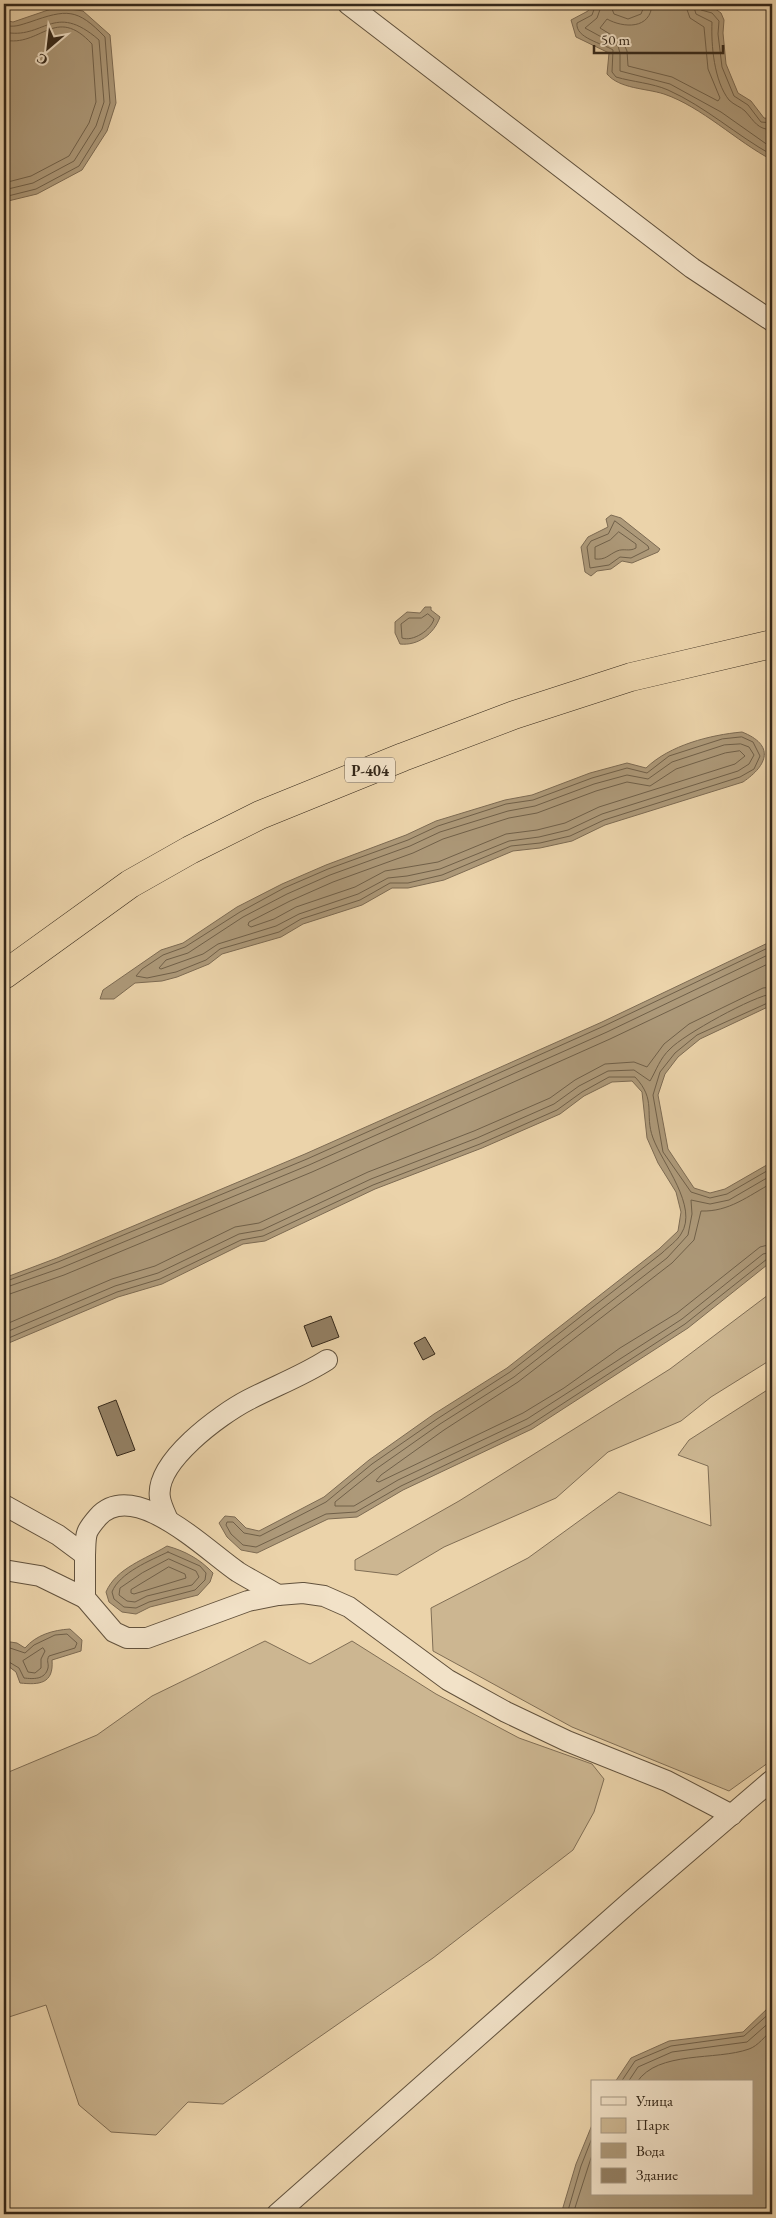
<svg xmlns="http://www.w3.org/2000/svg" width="776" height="2218" font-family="'EB Garamond',serif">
  <rect width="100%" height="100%" fill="#ebd3aa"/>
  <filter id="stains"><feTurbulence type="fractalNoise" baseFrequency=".004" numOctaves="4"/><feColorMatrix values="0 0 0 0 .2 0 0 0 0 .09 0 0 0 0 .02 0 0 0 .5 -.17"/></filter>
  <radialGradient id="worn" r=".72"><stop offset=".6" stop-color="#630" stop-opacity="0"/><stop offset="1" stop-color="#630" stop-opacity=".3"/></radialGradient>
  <g fill="#ccb691" stroke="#806e55">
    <path d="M 772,1292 L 772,1359 L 711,1397 L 681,1421 L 608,1452 L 556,1498 L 444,1547 L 397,1575 L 355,1570 L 355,1560 L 459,1501 L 670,1369 Z"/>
    <path d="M 772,1387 L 772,1760 L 729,1791 L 572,1727 L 433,1651 L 431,1608 L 528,1558 L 619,1492 L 711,1526 L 708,1466 L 678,1455 L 689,1440 Z"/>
    <path d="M 265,1641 L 310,1664 L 352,1641 L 436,1694 L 519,1738 L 592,1764 L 604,1779 L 594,1812 L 573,1850 L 433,1958 L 223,2104 L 188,2102 L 156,2135 L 111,2132 L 79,2105 L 46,2005 L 9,2017 L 4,2032 L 4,1774 L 97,1735 L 152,1696 Z"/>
  </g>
  <g fill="#ad9979" stroke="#7d6b53">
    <path d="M 592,4 L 629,7 L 640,4 L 694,4 L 714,8 L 721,13 L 724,20 L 723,33 L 726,64 L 738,93 L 751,101 L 764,118 L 772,119 L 772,160 C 736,141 702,107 664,94 C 645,88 620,89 607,74 L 609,53 L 576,37 L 571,20 L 588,11 Z"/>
    <path d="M 57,7 L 83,11 L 110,35 L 116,103 L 107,131 L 82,170 L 37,194 L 4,202 L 4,20 L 13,22 Z"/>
    <path d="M 611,515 L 621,518 L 660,549 L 658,552 L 632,563 L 622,561 L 611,569 L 597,571 L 591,576 L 585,572 L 581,547 L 588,537 L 608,527 L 606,519 Z"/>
    <path d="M 425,607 L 431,607 L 431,610 L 440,617 C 434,634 418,646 400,644 L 395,633 L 395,622 L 407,612 L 420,613 Z"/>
    <path d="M 742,732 C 775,745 768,765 743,782 L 605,825 L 572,841 L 540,848 L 513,851 L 444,880 L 408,888 L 392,888 L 362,905 L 303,924 L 281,937 L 222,954 L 209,964 L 177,977 L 162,981 L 135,983 L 114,999 L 100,999 L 103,990 L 161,950 L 183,943 L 237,907 L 282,884 L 326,865 L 406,835 L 436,821 L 505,800 L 532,795 L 590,773 L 627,763 L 646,768 C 670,745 710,735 742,732 Z"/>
    <path d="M 772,941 L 772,1005 L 700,1039 L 678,1057 L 665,1074 L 658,1095 L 668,1149 L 694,1188 L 710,1193 L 725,1189 L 772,1162 L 772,1261 L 688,1328 L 532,1429 L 403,1490 L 357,1517 L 328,1519 L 257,1553 L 241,1550 L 227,1537 L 219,1523 L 225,1516 L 235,1517 L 246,1528 L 259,1531 L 324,1497 L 369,1460 L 434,1414 L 507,1368 L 659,1249 L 678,1231 L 681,1212 L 676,1192 L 658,1163 L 647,1138 L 642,1092 L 632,1081 L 612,1082 L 584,1096 L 560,1114 L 482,1148 L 375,1189 L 265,1241 L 243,1244 L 162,1284 L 118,1297 L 4,1345 L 4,1278 L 57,1258 L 305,1154 L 602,1022 Z"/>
    <path d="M 167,1546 C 185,1551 200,1559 213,1573 L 210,1582 L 198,1595 L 150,1607 L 136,1614 L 122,1612 L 109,1602 L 106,1592 C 116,1568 146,1559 167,1546 Z"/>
    <path d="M 70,1629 L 82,1640 L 81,1651 L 52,1660 C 54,1684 39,1685 20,1683 L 16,1672 L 4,1663 L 4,1641 L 17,1643 L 25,1648 C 36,1635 53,1630 70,1629 Z"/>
    <path d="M 772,2002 L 772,2214 L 561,2214 L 576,2164 L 592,2125 L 592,2194 L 752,2194 L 752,2082 L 615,2082 L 631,2058 L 669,2041 L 743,2032 L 769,2007 Z"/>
  </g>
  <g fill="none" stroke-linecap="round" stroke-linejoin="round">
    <g stroke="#706049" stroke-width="1">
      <path d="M 596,4 L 592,15 L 577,23 C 575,38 602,43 613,50 L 612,72 L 616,77 C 633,82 652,83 668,90 C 706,107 736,135 772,155"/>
      <path d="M 602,4 L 597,18 L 585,28 L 618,46 L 620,53 L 620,71 L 670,84 L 721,112 L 772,148"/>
      <path d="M 610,4 L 614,14 L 628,19 L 641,14 L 645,4"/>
      <path d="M 652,4 C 651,30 623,28 607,19 L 600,28 L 623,42 L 627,51 L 628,66 L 672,77 L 718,101 L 720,98 L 708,69 L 704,27 L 690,18 L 685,4"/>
      <path d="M 693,4 L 696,14 L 712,22 C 711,45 714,81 729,100 C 734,105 741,107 745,111 C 755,122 757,129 772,130"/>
      <path d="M 699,4 L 701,10 L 712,13 L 719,21 L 718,34 L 722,67 L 734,96 L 748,105 L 761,122 L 772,123"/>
      <path d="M 4,25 C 14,28 20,25 30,22 C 67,9 77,8 105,37 L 110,103 L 102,129 L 79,166 L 36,189 L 4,197"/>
      <path d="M 4,32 C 44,41 53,0 99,40 L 104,102 L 96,126 L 74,161 L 33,183 L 4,190"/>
      <path d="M 4,40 C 41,48 55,4 92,44 L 96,102 L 89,123 L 69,156 L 31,176 L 4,183"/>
      <path d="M 615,521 L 648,546 L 649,549 L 631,558 L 620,557 L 609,565 L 590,568 L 587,547 L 591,541 L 608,534 Z"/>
      <path d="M 619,532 L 636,544 L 636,548 C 629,552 624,548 617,551 C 608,555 606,560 595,559 L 595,547 L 610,540 Z"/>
      <path d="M 428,614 L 434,619 C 431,630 413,642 402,638 L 401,624 L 409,618 L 421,618 Z"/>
      <path d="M 742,737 L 753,742 L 760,756 L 754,769 L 740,777 L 604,820 L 570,836 L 540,843 L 511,846 L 442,875 L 408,883 L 390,883 L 360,900 L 301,919 L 279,932 L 220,949 L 206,960 L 176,972 L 147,978 L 136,976 L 142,969 L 163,955 L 185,947 L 240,912 L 284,888 L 328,869 L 408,840 L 438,826 L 506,804 L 533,800 L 592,778 L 627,768 L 647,773 L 669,756 L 722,739 Z"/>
      <path d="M 741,744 L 749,747 L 754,755 L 749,764 L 738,771 L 602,814 L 568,830 L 539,837 L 509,841 L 440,869 L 407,876 L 388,878 L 358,894 L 299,914 L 276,926 L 218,944 L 203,954 L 161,969 L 159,968 L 166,960 L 188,953 L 243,917 L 287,894 L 330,875 L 410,846 L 440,832 L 508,811 L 535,806 L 594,784 L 627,775 L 648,779 L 672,762 L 724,745 Z"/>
      <path d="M 740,751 L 745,756 L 735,764 L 599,807 L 565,823 L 537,830 L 506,834 L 438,862 L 385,871 L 355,887 L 296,907 L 274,919 L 251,927 L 248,925 L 249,922 L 290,901 L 333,882 L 413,853 L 443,839 L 509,818 L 537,813 L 596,791 L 627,782 L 650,786 L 676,769 L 725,753 Z"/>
      <path d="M 772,1001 L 697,1035 L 675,1053 L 660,1072 L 653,1095 L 663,1152 L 691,1192 L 710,1198 L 727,1194 L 772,1168"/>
      <path d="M 772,1175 L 729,1200 L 710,1204 L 691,1200 L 692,1214 L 688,1235 L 667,1258 L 514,1377 L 440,1424 L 376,1469 L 335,1502 L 335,1506 L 354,1506 L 398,1480 L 527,1419 L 682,1319 L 763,1254 L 772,1252"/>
      <path d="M 772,1183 C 748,1196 729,1212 701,1211 L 694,1240 L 672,1263 L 518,1382 L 444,1430 L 381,1475 L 376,1481 L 379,1482 L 523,1413 L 564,1388 L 620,1348 L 677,1313 L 760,1247 L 772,1244"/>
      <path d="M 4,1282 L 58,1262 L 307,1159 L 604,1026 L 772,946"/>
      <path d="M 4,1288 L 61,1268 L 309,1165 L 607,1032 L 772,953"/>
      <path d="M 4,1296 L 64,1275 L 312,1172 L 610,1039 L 772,962"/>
      <path d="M 4,1325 L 112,1279 L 155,1266 L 235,1227 L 259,1223 L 368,1172 L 474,1131 L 550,1098 L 575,1080 L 605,1064 L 634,1062 L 647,1067 L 664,1044 L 689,1024 L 763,988 L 772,987"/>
      <path d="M 4,1333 L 115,1286 L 158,1273 L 239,1234 L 262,1230 L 371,1179 L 477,1138 L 554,1104 L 579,1086 L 608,1071 L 634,1070 L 650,1081 C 656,1071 660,1058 670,1049 C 683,1035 755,995 772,994"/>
      <path d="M 4,1340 L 117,1292 L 160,1279 L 241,1240 L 263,1236 L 373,1185 L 480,1144 L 557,1110 L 582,1092 L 609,1077 L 635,1077 C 657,1100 644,1114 653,1138 C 662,1163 699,1207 681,1234 C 677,1241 668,1247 662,1253 L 510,1372 L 437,1419 L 372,1464 L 326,1502 L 260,1536 L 244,1533 L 233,1522 L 227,1522 L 226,1525 L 231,1534 L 243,1545 L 256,1547 L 326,1514 L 356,1512 L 401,1486 L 530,1425 L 685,1324 L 767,1259 L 772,1258"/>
      <path d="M 168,1552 L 200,1566 L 206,1573 L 205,1580 L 195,1590 L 149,1602 L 136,1608 L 124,1607 L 114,1599 L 112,1592 C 119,1573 151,1560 168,1552 Z"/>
      <path d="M 169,1559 L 196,1571 L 199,1577 L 192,1585 L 147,1596 L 135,1602 L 127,1601 L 119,1595 L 120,1588 L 142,1573 Z"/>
      <path d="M 169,1567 L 185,1574 L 186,1578 L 134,1594 L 131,1593 L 131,1590 Z"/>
      <path d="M 4,1646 L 25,1653 L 34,1645 L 55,1635 L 67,1634 L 77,1643 L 75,1648 L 49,1656 C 46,1661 49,1663 48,1668 C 45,1680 33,1679 24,1678 L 19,1668 L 4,1659"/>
      <path d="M 43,1648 L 45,1651 L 41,1659 L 41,1668 L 35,1673 L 28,1672 L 23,1661 Z"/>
      <path d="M 621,2082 L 635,2061 L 671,2046 L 744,2036 L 772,2011"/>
      <path d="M 628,2082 L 638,2067 L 672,2052 L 747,2042 L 772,2020"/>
      <path d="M 637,2082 C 658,2050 716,2061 749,2049 C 758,2046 765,2036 772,2030"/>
      <path d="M 567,2214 L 581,2166 L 592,2138"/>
      <path d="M 573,2214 L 592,2155"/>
    </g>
  </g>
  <g fill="#938064" stroke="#342719">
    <path d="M 331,1316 L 339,1337 L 312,1347 L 304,1326 Z"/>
    <path d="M 425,1337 L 435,1354 L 423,1360 L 414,1343 Z"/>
    <path d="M 116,1400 L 135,1450 L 117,1456 L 98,1407 Z"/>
  </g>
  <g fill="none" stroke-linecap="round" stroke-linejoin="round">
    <defs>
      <g id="minor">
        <path d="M 348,4 L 692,268 L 772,321"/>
        <path d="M 4,1505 L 58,1535 L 85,1555 L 85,1598 L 114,1632 L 127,1638 L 147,1638 L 248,1601 L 278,1595 L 303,1593 L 324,1596 L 349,1607 L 448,1680 L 506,1712 L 567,1741 L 667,1781 L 732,1815"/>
        <path d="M 168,1520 C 165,1513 161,1505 160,1498 C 154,1462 221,1414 248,1400 C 275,1386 302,1376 327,1360"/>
        <path d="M 85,1555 C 86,1534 84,1533 98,1517 C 134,1477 208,1552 238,1572 C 251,1580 265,1587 278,1595"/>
        <path d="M 4,1570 L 40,1576 L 85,1598"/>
        <path d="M 277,2214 L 631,1901 L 772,1780"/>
      </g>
      <path id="highway" d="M 4,975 L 130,884 L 190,850 L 260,815 L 403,757 L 514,715 L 631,677 L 772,644"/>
    </defs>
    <use href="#minor" stroke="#62523d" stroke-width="22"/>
    <use href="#highway" stroke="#342719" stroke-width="29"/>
    <use href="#minor" stroke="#f2e2c8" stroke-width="20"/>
    <use href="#highway" stroke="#ebd3aa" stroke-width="28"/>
  </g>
  <g text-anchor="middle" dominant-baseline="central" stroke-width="5" stroke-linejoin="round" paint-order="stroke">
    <rect fill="#f2e2c8" stroke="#6d5f4e" stroke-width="1" x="345" y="757.5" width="50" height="25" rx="4"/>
    <g font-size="15" font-weight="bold" fill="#342719">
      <text x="370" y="770">Р-404</text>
    </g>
  </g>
  <rect width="776" height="2218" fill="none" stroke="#ebd3aa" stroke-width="20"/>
  <rect x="5" y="5" width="766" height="2208" fill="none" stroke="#342719" stroke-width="2.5"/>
  <rect x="10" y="10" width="756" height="2198" fill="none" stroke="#342719"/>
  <rect x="591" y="2080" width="162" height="115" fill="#f2e2c8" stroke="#a69782"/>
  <rect x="601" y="2097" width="25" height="8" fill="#f2e2c8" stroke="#a69782"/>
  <text x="636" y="2106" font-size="15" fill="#342719">Улица</text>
  <rect x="601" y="2118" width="25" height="15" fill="#ccb691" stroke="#a69782"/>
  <text x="636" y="2130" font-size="15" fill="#342719">Парк</text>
  <rect x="601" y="2143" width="25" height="15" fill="#ad9979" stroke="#a69782"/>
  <text x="636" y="2156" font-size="15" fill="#342719">Вода</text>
  <rect x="601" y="2168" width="25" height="15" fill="#938064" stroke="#a69782"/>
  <text x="636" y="2180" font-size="15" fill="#342719">Здание</text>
  <g transform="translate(48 48) rotate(208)" stroke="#f2e2c8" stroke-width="4" paint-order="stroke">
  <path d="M0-4L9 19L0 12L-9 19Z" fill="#342719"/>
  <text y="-8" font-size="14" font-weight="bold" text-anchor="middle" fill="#342719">С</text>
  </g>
  <path d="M594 45v8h129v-8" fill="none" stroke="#342719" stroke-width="2.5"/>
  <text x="601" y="45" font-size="15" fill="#342719" stroke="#f2e2c8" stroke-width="4" paint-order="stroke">50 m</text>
  <rect width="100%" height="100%" filter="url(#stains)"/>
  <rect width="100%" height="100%" fill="url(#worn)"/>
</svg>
